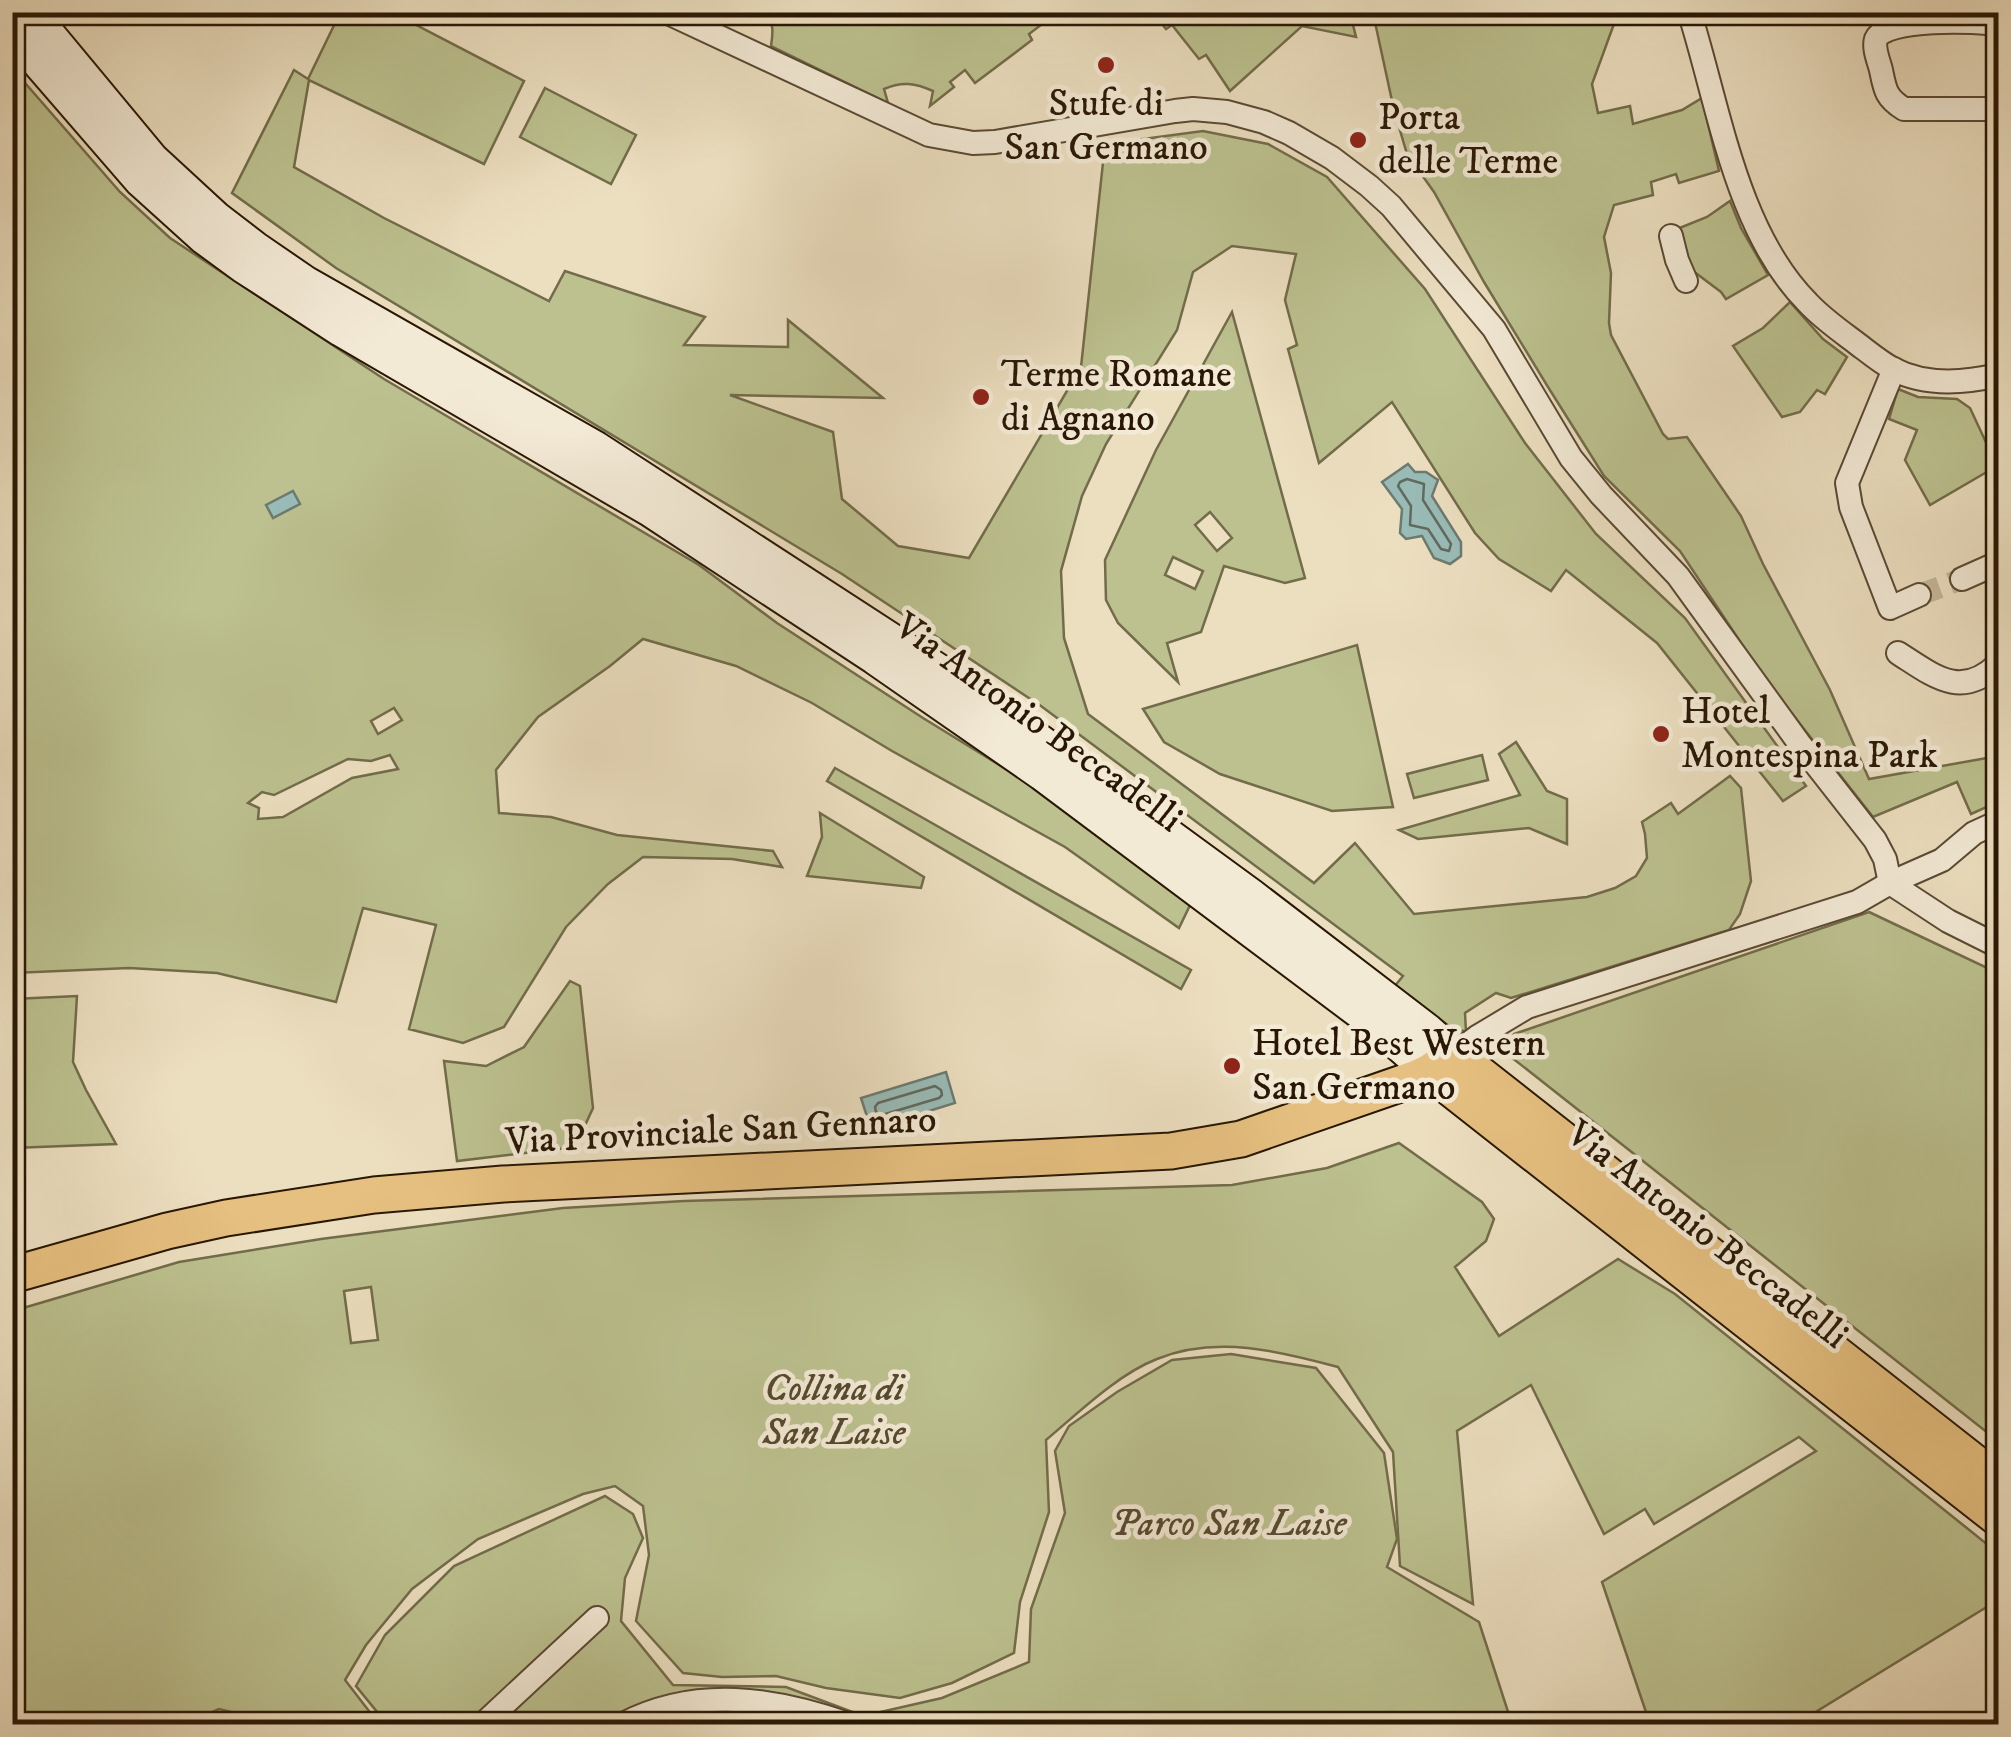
<svg xmlns="http://www.w3.org/2000/svg" width="2011" height="1737" font-family="'IM FELL DW Pica',serif">
  <rect width="100%" height="100%" fill="#ecdfc0"/>
  <filter id="stains"><feTurbulence type="fractalNoise" baseFrequency=".002" numOctaves="4"/><feColorMatrix values="0 0 0 0 .2 0 0 0 0 .09 0 0 0 0 .02 0 0 0 .5 -.17"/></filter>
  <radialGradient id="worn" r=".72"><stop offset=".6" stop-color="#630" stop-opacity="0"/><stop offset="1" stop-color="#630" stop-opacity=".3"/></radialGradient>
  <g fill="#bcc18f" stroke="#726c4a" stroke-width="2.5" fill-rule="evenodd">
    <path d="M 340,13 L 393,13 L 524,81 L 484,164 L 309,80 L 294,167 L 384,218 L 549,301 L 565,271 L 705,317 L 684,345 L 788,347 L 788,320 L 883,398 L 730,395 L 833,432 L 842,499 L 898,546 L 969,558 L 1081,367 L 1105,144 L 1203,131 L 1268,144 L 1327,177 L 1425,289 L 1525,443 L 1596,534 L 1685,618 L 1806,786 L 1783,801 L 1657,643 L 1566,570 L 1551,591 L 1499,559 L 1475,533 L 1392,402 L 1319,463 L 1288,349 L 1297,345 L 1285,300 L 1296,254 L 1232,246 L 1193,272 L 1177,330 L 1106,444 L 1082,496 L 1061,571 L 1064,638 L 1088,714 L 1314,883 L 1355,843 L 1414,914 L 1587,897 L 1615,888 L 1636,876 L 1647,858 L 1645,834 L 1642,822 L 1671,803 L 1678,814 L 1730,776 L 1741,788 L 1751,881 L 1740,914 L 1729,930 L 1511,998 L 1496,993 L 1465,1013 L 1466,1032 L 1449,1026 L 1394,987 L 1403,976 L 1041,706 L 842,574 L 336,268 L 232,193 L 294,70 L 308,79 Z"/>
    <path d="M 766,13 L 1075,13 L 1061,23 L 1054,15 L 1029,34 L 1032,40 L 975,83 L 965,70 L 950,82 L 954,87 L 930,106 L 933,91 C 915,83 902,81 884,89 L 888,103 L 771,46 C 773,34 774,22 766,13 Z"/>
    <path d="M 1143,13 L 1350,13 L 1356,37 L 1302,26 L 1230,91 L 1206,55 L 1199,59 L 1172,25 L 1166,29 L 1154,14 L 1148,18 Z"/>
    <path d="M 1373,13 L 1618,13 L 1592,84 L 1598,113 L 1630,106 L 1633,124 L 1682,110 L 1702,98 L 1719,171 L 1679,183 L 1676,174 L 1651,182 L 1653,195 L 1614,205 L 1604,237 L 1611,273 L 1609,323 L 1611,335 L 1663,434 L 1668,439 L 1687,437 L 1741,516 L 1763,564 L 1830,690 L 1869,779 L 1998,756 L 1998,802 L 1971,814 L 1957,782 L 1873,817 L 1767,682 L 1680,551 L 1604,476 L 1548,387 L 1484,282 L 1434,192 L 1407,154 L 1394,110 Z"/>
    <path d="M 12,68 L 120,192 L 170,238 L 384,379 L 699,565 L 777,623 L 923,718 L 1071,809 L 1191,903 L 1179,928 L 1065,847 L 892,751 L 812,703 L 736,666 L 643,639 L 610,666 L 538,717 L 496,770 L 499,813 L 551,817 L 617,835 L 773,851 L 782,867 L 732,859 L 643,857 L 608,884 L 566,927 L 504,1027 L 463,1043 L 409,1029 L 436,925 L 363,908 L 336,1002 L 217,973 L 129,968 L 13,973 ZM 394,708 L 402,720 L 378,734 L 371,721 ZM 390,755 L 398,769 L 352,778 L 283,817 L 258,819 L 259,808 L 248,803 L 262,792 L 274,795 L 348,759 L 371,761 Z"/>
    <path d="M 545,88 L 636,135 L 611,184 L 520,137 Z"/>
    <path d="M 1730,201 L 1741,228 L 1768,275 L 1726,299 L 1721,292 L 1689,268 L 1677,229 L 1707,217 Z"/>
    <path d="M 1790,302 L 1823,339 L 1847,357 L 1825,394 L 1817,390 L 1800,412 L 1782,417 L 1733,346 L 1763,328 Z"/>
    <path d="M 1232,312 L 1305,578 L 1285,583 L 1224,566 L 1201,632 L 1167,643 L 1178,682 L 1118,623 L 1106,600 L 1105,560 L 1156,450 ZM 1210,512 L 1232,538 L 1217,551 L 1195,525 ZM 1173,557 L 1203,571 L 1195,589 L 1165,575 Z"/>
    <path d="M 1898,389 L 1918,397 L 1957,399 L 1970,408 L 1997,466 L 1930,505 L 1905,460 L 1917,430 L 1889,419 Z"/>
    <path d="M 1357,645 L 1393,807 L 1332,811 L 1220,774 L 1164,742 L 1143,709 Z"/>
    <path d="M 1516,742 L 1547,791 L 1567,799 L 1567,844 L 1529,828 L 1418,839 L 1399,830 L 1520,795 L 1499,754 Z"/>
    <path d="M 1482,755 L 1488,780 L 1414,798 L 1407,774 Z"/>
    <path d="M 835,768 L 1191,970 L 1181,989 L 827,781 Z"/>
    <path d="M 820,813 L 924,877 L 921,888 L 807,876 L 822,837 Z"/>
    <path d="M 1869,912 L 1998,973 L 1998,1441 L 1506,1053 L 1514,1034 Z"/>
    <path d="M 570,981 L 580,986 L 593,1108 L 575,1147 L 457,1161 L 444,1061 L 486,1066 L 524,1047 Z"/>
    <path d="M 77,996 L 73,1062 L 86,1090 L 116,1144 L 13,1148 L 13,999 Z"/>
    <path d="M 1399,1143 L 1482,1202 L 1494,1219 L 1486,1241 L 1455,1267 L 1499,1336 L 1618,1259 L 1675,1294 L 1998,1553 L 1998,1600 L 1796,1724 L 1650,1724 L 1602,1582 L 1816,1451 L 1799,1437 L 1654,1524 L 1645,1509 L 1604,1534 L 1531,1385 L 1457,1431 L 1473,1604 L 1400,1566 L 1393,1452 L 1338,1367 C 1279,1351 1216,1335 1157,1359 C 1118,1374 1078,1413 1046,1440 L 1049,1512 L 1020,1602 L 1014,1653 L 952,1683 L 900,1698 L 826,1688 L 776,1676 L 722,1677 L 683,1673 L 636,1621 L 649,1555 L 643,1506 L 615,1486 L 583,1494 L 478,1539 L 412,1589 L 366,1645 L 345,1680 L 379,1724 L 246,1724 L 240,1714 L 219,1709 L 185,1724 L 13,1724 L 13,1311 L 179,1262 L 321,1239 L 563,1208 L 684,1201 L 1232,1185 L 1327,1168 ZM 371,1287 L 378,1340 L 351,1343 L 344,1291 Z"/>
    <path d="M 1231,1354 L 1316,1368 L 1384,1453 L 1397,1539 L 1387,1567 L 1479,1622 L 1512,1724 L 387,1724 L 356,1686 L 385,1635 L 454,1566 L 605,1496 L 633,1514 L 643,1538 L 625,1578 L 621,1621 L 673,1685 L 786,1687 L 863,1716 L 942,1698 L 1029,1662 L 1031,1609 L 1065,1513 L 1055,1451 L 1069,1426 L 1117,1392 L 1172,1360 Z"/>
  </g>
  <g fill="#99bcb8" stroke="#6c7a70" stroke-width="2.5">
    <path d="M 1408,464 L 1415,472 L 1426,472 L 1438,480 L 1432,496 L 1461,542 L 1461,556 L 1450,564 L 1434,558 L 1422,536 L 1406,539 L 1400,533 L 1402,509 L 1382,482 Z"/>
    <path d="M 293,491 L 300,504 L 273,518 L 266,505 Z"/>
    <path d="M 946,1072 L 955,1103 L 871,1129 L 861,1098 Z"/>
  </g>
  <g fill="none" stroke-linecap="round" stroke-linejoin="round">
    <g stroke="#616a5e" stroke-width="2.5">
      <path d="M 1407,479 L 1424,484 L 1423,500 L 1451,544 L 1449,551 L 1441,549 L 1428,529 L 1410,525 L 1411,506 L 1398,486 L 1400,482 Z"/>
      <path d="M 935,1086 L 941,1090 L 942,1095 L 939,1098 L 882,1115 L 876,1112 L 875,1107 L 878,1103 Z"/>
    </g>
    <path stroke="#c5b79a" stroke-width="22" stroke-dasharray="22 11" stroke-linecap="butt" d="M 1919,595 L 1962,579"/>
    <defs>
      <g id="street">
        <path d="M 666,12 L 929,135 L 973,143 L 995,142 L 1175,111 L 1193,109 L 1227,112 L 1264,122 L 1289,133 L 1332,158 L 1369,186 L 1391,206 L 1494,329 L 1571,458 L 1601,495 L 1678,576 L 1799,743 L 1875,840 L 1885,859 L 1890,883"/>
        <path d="M 1692,21 C 1720,113 1738,233 1808,303 C 1822,318 1839,330 1855,342 C 1867,351 1880,362 1893,369 C 1925,386 1964,383 1998,375"/>
        <path d="M 1998,25 C 1979,20 1884,18 1876,39 C 1873,48 1879,62 1881,70 C 1885,90 1886,98 1904,109 L 1998,109"/>
        <path d="M 1671,236 L 1677,260 L 1686,281"/>
        <path d="M 1894,369 L 1847,483 L 1851,507 L 1890,608 L 1919,595"/>
        <path d="M 1962,579 L 1998,563"/>
        <path d="M 1898,653 C 1934,676 1961,700 1998,664"/>
        <path d="M 1890,883 L 1948,921 L 1998,946"/>
        <path d="M 1454,1054 L 1477,1037 L 1527,1007 L 1857,902 L 1890,883 L 1942,860 L 1974,833 L 1998,822"/>
        <path d="M 483,1724 L 597,1618"/>
        <path d="M 623,1724 C 697,1686 773,1698 848,1724"/>
      </g>
      <g id="secondary">
        <path d="M 30,12 L 152,159 L 216,218 L 255,248 L 306,283 L 596,448 L 981,698 L 1252,896 L 1427,1030 L 1454,1054"/>
        <path d="M 12,32 L 141,181 L 203,237 L 244,267 L 341,330 L 650,510 L 875,658 L 1042,774 L 1373,1022 L 1430,1072"/>
      </g>
      <g id="primary">
        <path d="M 1430,1072 L 1998,1518"/>
        <path d="M 12,1275 L 167,1231 L 226,1218 L 374,1195 L 503,1184 L 1171,1151 L 1241,1139 L 1417,1078 L 1430,1072 L 1454,1054 L 1998,1481"/>
      </g>
    </defs>
    <use href="#street" stroke="#5a4933" stroke-width="26"/>
    <use href="#secondary" stroke="#291704" stroke-width="36"/>
    <use href="#primary" stroke="#291704" stroke-width="39"/>
    <use href="#street" stroke="#f3ead6" stroke-width="22"/>
    <use href="#secondary" stroke="#f3ead6" stroke-width="32"/>
    <use href="#primary" stroke="#e6c080" stroke-width="35"/>
  </g>
  <g fill="#8f2418" stroke="#f3ead6" stroke-width="4">
    <circle cx="1106" cy="65" r="10"/>
    <circle cx="1358" cy="140" r="10"/>
    <circle cx="981" cy="397" r="10"/>
    <circle cx="1661" cy="734" r="10"/>
    <circle cx="1232" cy="1066" r="10"/>
  </g>
  <g text-anchor="middle" dominant-baseline="central" stroke-width="9" stroke-linejoin="round" paint-order="stroke">
    <g font-size="38" fill="#291704" stroke="#f3ead6" text-anchor="start">
      <text x="1106" y="104" text-anchor="middle">Stufe di<tspan x="1106" dy="44">San Germano</tspan></text>
      <text x="1378" y="118">Porta<tspan x="1378" dy="44">delle Terme</tspan></text>
      <text x="1001" y="375">Terme Romane<tspan x="1001" dy="44">di Agnano</tspan></text>
      <text x="1681" y="712">Hotel<tspan x="1681" dy="44">Montespina Park</tspan></text>
      <text x="1252" y="1044">Hotel Best Western<tspan x="1252" dy="44">San Germano</tspan></text>
    </g>
    <g font-size="38" fill="#291704" stroke="#f3ead6">
      <text transform="translate(1038 723) rotate(36)">Via Antonio Beccadelli</text>
      <text transform="translate(721 1131) rotate(-3)">Via Provinciale San Gennaro</text>
      <text transform="translate(1707 1235) rotate(38)">Via Antonio Beccadelli</text>
    </g>
    <g font-size="38" font-style="italic" fill="#554a2e" stroke="#f3ead6">
      <text x="834" y="1389">Collina di<tspan x="834" dy="44">San Laise</tspan></text>
      <text x="1229" y="1524">Parco San Laise</text>
    </g>
  </g>
  <rect width="2011" height="1737" fill="none" stroke="#ecdfc0" stroke-width="50"/>
  <rect x="15" y="15" width="1981" height="1707" fill="none" stroke="#291704" stroke-width="5"/>
  <rect x="25" y="25" width="1961" height="1687" fill="none" stroke="#291704" stroke-width="2.5"/>
  <rect width="100%" height="100%" filter="url(#stains)"/>
  <rect width="100%" height="100%" fill="url(#worn)"/>
</svg>
